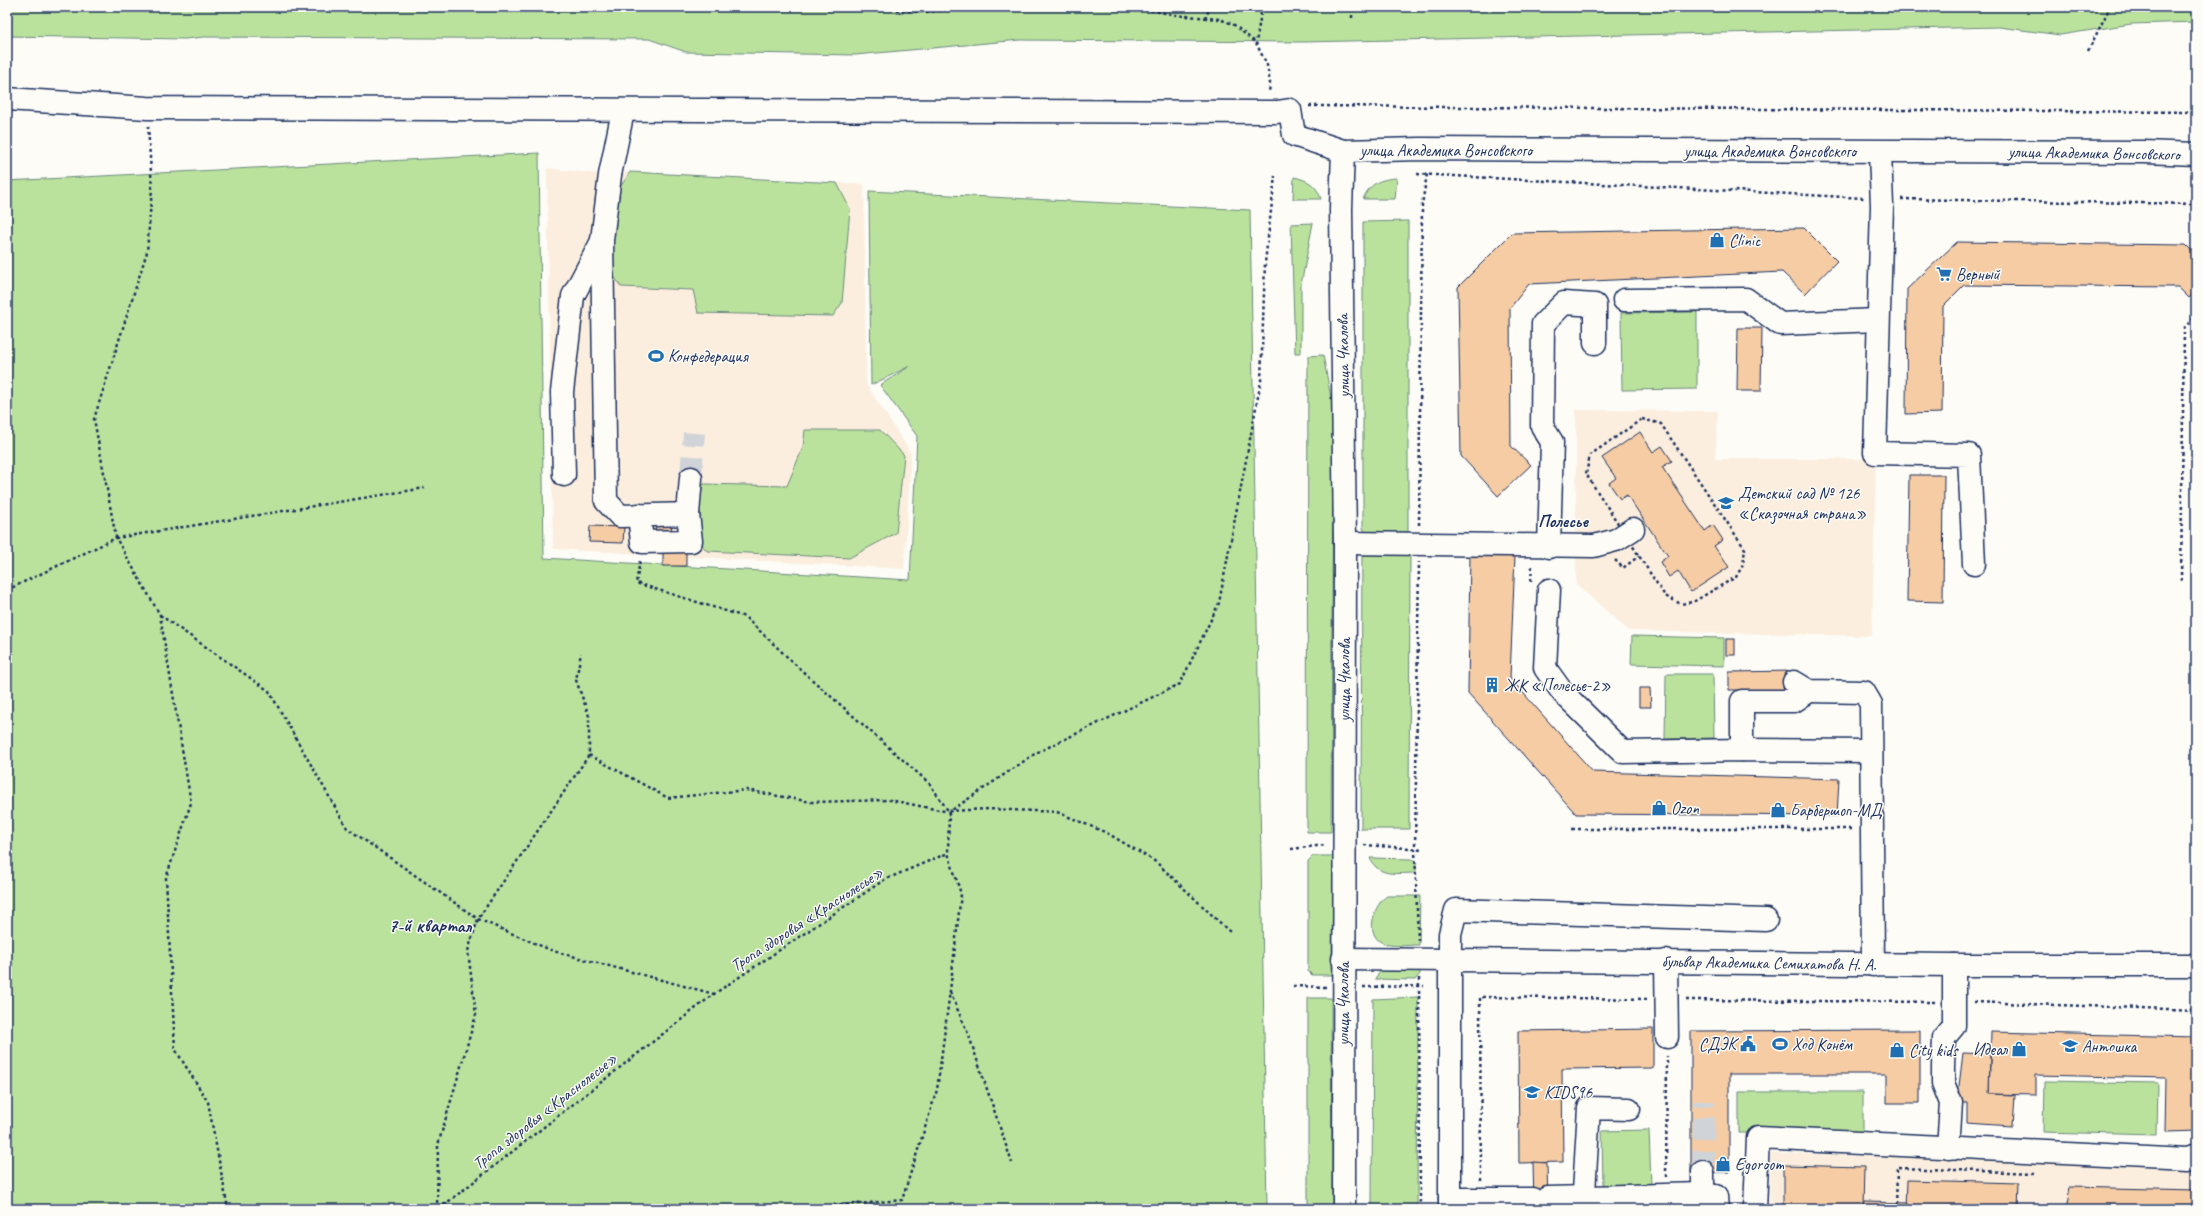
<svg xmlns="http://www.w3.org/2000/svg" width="2203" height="1216" font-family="Caveat,sans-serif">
  <rect width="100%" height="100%" fill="#fdfcf7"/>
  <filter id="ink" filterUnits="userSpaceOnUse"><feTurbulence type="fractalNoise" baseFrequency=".025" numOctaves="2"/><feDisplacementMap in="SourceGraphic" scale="8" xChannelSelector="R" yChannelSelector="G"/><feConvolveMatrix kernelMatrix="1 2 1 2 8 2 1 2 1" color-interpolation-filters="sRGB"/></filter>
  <g filter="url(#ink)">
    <g fill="#fbeede">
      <path d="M 547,168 L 610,175 L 630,172 L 864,184 L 866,384 L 911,453 L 904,569 L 553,549 Z"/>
      <path d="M 1576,410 L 1718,411 L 1715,459 L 1876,459 L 1872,636 L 1629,631 L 1576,584 Z"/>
      <path d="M 1771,1153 L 2196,1167 L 2196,1209 L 1769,1209 Z"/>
    </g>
    <g fill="#bbe29d" stroke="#6b887e">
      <path d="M 7,7 L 2196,7 L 2196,22 L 2131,24 L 2060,35 L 1999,27 L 1302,42 L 1020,40 L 855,55 L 686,52 L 649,39 L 204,37 L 185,39 L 7,36 Z"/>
      <path d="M 539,153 L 544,558 L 910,580 L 917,436 L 880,385 L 910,366 L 871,385 L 869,191 L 1250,210 L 1267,1209 L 7,1209 L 7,181 Z"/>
      <path d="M 630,172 L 837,183 L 850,209 L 842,303 L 833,316 L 698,313 L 693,290 L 621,287 L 610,270 L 611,225 L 619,189 Z"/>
      <path d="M 1294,177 C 1308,180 1317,185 1321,199 L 1293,199 Z"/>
      <path d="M 1397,178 L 1395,199 L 1363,199 C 1370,183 1380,179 1397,178 Z"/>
      <path d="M 1408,221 L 1408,537 L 1366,533 L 1363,528 L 1363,222 Z"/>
      <path d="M 1313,223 L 1301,285 L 1301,353 L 1295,353 L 1291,224 Z"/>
      <path d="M 1697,312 L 1697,389 L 1622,390 L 1621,313 Z"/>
      <path d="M 1323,355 L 1333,409 L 1331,832 L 1307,832 L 1308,356 Z"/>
      <path d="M 805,430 L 880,430 L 904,455 L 896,533 L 849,558 L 707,551 L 694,536 L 703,484 L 787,486 L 803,447 Z"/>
      <path d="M 1362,545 L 1410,545 L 1409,829 L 1361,829 Z"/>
      <path d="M 1632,636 L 1724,638 L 1724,666 L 1631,664 Z"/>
      <path d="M 1666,674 L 1713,674 L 1714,738 L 1665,739 Z"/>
      <path d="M 1313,856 L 1333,856 L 1332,975 L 1312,975 L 1308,971 L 1308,861 Z"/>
      <path d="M 1370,858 L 1412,859 L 1416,862 L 1416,873 C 1398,873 1378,878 1370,858 Z"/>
      <path d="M 1387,896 L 1420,896 L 1419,945 C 1408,945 1391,948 1381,942 C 1365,933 1374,904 1387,896 Z"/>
      <path d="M 1381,970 L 1420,970 L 1420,974 L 1415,980 L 1375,979 Z"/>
      <path d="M 1418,997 L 1417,1209 L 1372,1209 L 1373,999 Z"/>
      <path d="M 1308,998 L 1331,998 L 1332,1209 L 1308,1209 Z"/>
      <path d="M 2044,1081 L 2158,1083 L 2157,1135 L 2043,1132 Z"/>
      <path d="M 1739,1092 L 1863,1092 L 1863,1134 L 1739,1133 Z"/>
      <path d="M 1649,1130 L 1651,1185 L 1603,1186 L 1602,1131 Z"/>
    </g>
    <g fill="#f5cca4" stroke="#1b2f5e">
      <path d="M 1804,228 L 1837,261 L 1805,294 L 1782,272 L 1529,284 L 1510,308 L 1511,446 L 1531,465 L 1498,496 L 1461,456 L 1458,287 L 1512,233 Z"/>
      <path d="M 1957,242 L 2186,245 L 2196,255 L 2196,291 L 2189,298 L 2178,287 L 1964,285 L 1943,306 L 1942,413 L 1906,414 L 1907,289 Z"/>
      <path d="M 1738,328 L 1762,328 L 1761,391 L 1737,391 Z"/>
      <path d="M 1640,432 L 1653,452 L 1662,446 L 1672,461 L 1662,467 L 1705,531 L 1713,525 L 1723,540 L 1714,546 L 1729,567 L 1691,592 L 1678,571 L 1669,577 L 1660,562 L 1668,556 L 1627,495 L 1620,499 L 1609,483 L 1616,478 L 1602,458 Z"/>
      <path d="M 1909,475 L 1944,475 L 1943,602 L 1907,601 Z"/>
      <path d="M 671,522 L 672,537 L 656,538 L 655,523 Z"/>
      <path d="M 590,526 L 624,527 L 623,543 L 589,542 Z"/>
      <rect x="663" y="548" width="23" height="18"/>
      <path d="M 1470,554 L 1515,556 L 1510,678 L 1593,772 L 1839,779 L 1837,816 L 1576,814 L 1468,693 Z"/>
      <rect x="1726" y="639" width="9" height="16"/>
      <path d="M 1795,671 L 1795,690 L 1729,690 L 1729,672 Z"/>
      <path d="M 1639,688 L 1650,688 L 1651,707 L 1639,707 Z"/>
      <path d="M 1653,1029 L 1653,1068 L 1562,1069 L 1563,1162 L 1519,1163 L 1518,1031 Z"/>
      <path d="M 1920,1030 L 1920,1103 L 1887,1103 L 1887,1074 L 1729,1074 L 1729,1172 L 1691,1173 L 1691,1031 Z"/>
      <path d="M 1991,1032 L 2196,1037 L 2196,1131 L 2165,1132 L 2166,1078 L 2036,1075 L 2036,1095 L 1989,1094 Z"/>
      <path d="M 1963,1053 L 1990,1054 L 1989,1094 L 2014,1095 L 2012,1126 L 1967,1123 L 1967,1103 L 1961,1103 L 1959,1086 Z"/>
      <path d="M 1533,1162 L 1547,1163 L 1548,1209 L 1534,1209 Z"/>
      <path d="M 1783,1165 L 1864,1167 L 1863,1209 L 1783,1209 Z"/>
      <path d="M 1908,1180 L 2019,1183 L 2018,1209 L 1907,1209 Z"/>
      <path d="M 2069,1187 L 2196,1190 L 2196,1209 L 2065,1209 Z"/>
      <path d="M 1864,1201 L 1908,1202 L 1907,1209 L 1863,1209 Z"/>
    </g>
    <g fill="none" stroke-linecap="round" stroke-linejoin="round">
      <g stroke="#d0d3d8" stroke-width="22" stroke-dasharray="22 11" stroke-linecap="butt">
        <path d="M 691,478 L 694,433"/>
        <path d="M 1703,1172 L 1704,1101"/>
      </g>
      <defs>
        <g id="minor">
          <path d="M 7,99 L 147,108 L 1277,112 L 1290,110 L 1294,135 L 1343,151 L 1420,149 L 2144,152 L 2196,154"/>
          <path d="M 623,111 L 610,175 L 602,240 L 606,501 L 620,516 L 688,514 L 691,478"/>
          <path d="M 1343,151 L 1341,209 L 1345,543 L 1344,1209"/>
          <path d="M 1880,152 L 1882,206 L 1875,453 L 1969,455 L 1974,564"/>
          <path d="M 1624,300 L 1746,299 L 1780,324 L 1878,320"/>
          <path d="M 564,475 L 562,392 L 573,296 L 601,243"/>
          <path d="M 639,515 L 642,542 L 691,541 L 688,514"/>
          <path d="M 1345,543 L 1594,546 L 1616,540 L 1633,529"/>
          <path d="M 1549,547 L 1552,442 L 1542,426 L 1543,324 L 1564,303 L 1595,305 L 1595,343"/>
          <path d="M 1549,590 L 1545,668 L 1563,693 L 1623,752 L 1742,750 L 1870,751"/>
          <path d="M 1794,682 L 1809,691 L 1864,692 L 1871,704 L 1873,965"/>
          <path d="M 1742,750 L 1742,701 L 1794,701 L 1809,691"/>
          <path d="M 1343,959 L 1954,965 L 2196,965"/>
          <path d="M 1666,961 L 1667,1037"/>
          <path d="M 1948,1148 L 1951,1103 L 1943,1083 L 1943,1066 L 1944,1038 L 1954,1026 L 1954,965"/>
          <path d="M 1703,1194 L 1703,1172"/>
          <path d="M 1548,1198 L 1703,1194 L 1716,1196 L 1717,1209"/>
          <path d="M 1450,1199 L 1533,1199"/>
          <path d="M 1450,1209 L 1450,934 L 1456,910 L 1766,920"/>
          <path d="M 1583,1209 L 1589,1108 L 1629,1109"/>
          <path d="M 1755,1209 L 1758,1138 L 2188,1159 L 2196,1156"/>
        </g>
      </defs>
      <use href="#minor" stroke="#1b2f5e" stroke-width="25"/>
      <g stroke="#1b2f5e" stroke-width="2.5" stroke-dasharray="3 3" stroke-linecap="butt">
        <path d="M 860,7 L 923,12 L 988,7"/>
        <path d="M 1133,7 L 1176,15 L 1219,19 L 1233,24 L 1256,43"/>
        <path d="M 1262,7 L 1256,43 L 1267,65 L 1270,83 L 1269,93"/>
        <path d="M 1352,18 L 1352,7"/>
        <path d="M 1205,19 L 1210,7"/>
        <path d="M 2088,51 L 2110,7"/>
        <path d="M 1309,106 L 2196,112"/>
        <path d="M 148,126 L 152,188 L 147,252 L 94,419 L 116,538 L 160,615 L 191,803 L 166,878 L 175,1049 L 208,1102 L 228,1209"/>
        <path d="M 1417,174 L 1864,198"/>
        <path d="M 1901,199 L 2196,204"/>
        <path d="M 1642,419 L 1661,424 L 1745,549 L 1743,565 L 1736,577 L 1693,602 L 1681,604 L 1665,596 L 1586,474 L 1590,455 Z"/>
        <path d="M 1419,525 L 1422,205 L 1427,174"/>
        <path d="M 1615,560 L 1623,568 L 1639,556"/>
        <path d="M 640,561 L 636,583 L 745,617 L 800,669 L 929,783 L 949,812 L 948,853 L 961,894 L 950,991 L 937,1090 L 902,1200 L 801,1209"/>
        <path d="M 1531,581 L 1532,565"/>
        <path d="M 2181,581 L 2184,328 L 2196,316"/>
        <path d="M 7,590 L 116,538 L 425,488"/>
        <path d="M 160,615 L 269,691 L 347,828 L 478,919 L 553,951 L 714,994"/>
        <path d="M 589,755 L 668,798 L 746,790 L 811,802 L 890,800 L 949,812 L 1036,753 L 1180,684 L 1219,603 L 1261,381 L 1265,263 L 1275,176"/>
        <path d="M 949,811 L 988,809 L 1057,812 L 1107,833 L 1156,862 L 1232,934"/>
        <path d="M 1572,829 L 1854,829"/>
        <path d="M 1364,845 L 1423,849"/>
        <path d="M 1291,849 L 1325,845"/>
        <path d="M 1418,941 L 1415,849 L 1419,562"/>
        <path d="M 1419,978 L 1420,1209"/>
        <path d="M 1293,986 L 1326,987"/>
        <path d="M 1363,987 L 1424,986"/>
        <path d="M 950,992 L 969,1036 L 1012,1163"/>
        <path d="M 1686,1000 L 1935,1002"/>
        <path d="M 1974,1002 L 2196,1010"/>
        <path d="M 1666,1177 L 1667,1056"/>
        <path d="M 1481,1181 L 1480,997 L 1649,999"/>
        <path d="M 437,1209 L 438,1145 L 476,1015 L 468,951 L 478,919 L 589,755 L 589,716 L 576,680 L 581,653"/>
        <path d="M 439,1209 L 714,994 L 884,880 L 948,853"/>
        <path d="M 1897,1209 L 1898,1168 L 2035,1173"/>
      </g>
      <use href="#minor" stroke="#fdfcf7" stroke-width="22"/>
    </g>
  </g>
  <defs>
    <symbol id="shop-bare" viewBox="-9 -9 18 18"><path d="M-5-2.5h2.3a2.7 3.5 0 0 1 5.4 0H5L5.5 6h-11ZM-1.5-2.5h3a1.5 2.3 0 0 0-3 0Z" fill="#1f6fb2" stroke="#fdfcf7" stroke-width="2.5" paint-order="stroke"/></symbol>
    <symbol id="supermarket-bare" viewBox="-9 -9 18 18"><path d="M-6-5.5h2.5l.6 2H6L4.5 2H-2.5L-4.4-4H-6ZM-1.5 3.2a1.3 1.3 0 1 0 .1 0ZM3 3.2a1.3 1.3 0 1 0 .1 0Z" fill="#1f6fb2" stroke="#fdfcf7" stroke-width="2.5" paint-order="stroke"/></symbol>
    <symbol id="stadium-bare" viewBox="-9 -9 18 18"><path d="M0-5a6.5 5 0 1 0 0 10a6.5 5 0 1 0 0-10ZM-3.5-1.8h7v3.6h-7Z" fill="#1f6fb2" stroke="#fdfcf7" stroke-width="2.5" paint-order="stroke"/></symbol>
    <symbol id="school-bare" viewBox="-9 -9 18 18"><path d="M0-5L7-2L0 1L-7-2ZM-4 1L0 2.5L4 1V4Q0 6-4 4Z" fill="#1f6fb2" stroke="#fdfcf7" stroke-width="2.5" paint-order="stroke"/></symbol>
    <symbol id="building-bare" viewBox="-9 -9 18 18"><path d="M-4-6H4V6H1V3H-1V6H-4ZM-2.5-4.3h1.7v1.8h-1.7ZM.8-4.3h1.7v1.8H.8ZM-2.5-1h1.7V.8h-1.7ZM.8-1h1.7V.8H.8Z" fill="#1f6fb2" stroke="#fdfcf7" stroke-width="2.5" paint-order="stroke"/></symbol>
    <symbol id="civic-bare" viewBox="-9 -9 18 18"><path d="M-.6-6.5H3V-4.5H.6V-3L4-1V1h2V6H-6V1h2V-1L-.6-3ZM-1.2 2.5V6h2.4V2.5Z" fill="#1f6fb2" stroke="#fdfcf7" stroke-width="2.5" paint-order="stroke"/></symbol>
  </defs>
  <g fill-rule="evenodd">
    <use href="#shop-bare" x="1706" y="229" width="22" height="22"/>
    <use href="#supermarket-bare" x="1933" y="263" width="22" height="22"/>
    <use href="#stadium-bare" x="645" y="345" width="22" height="22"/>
    <use href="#school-bare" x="1715" y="492" width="22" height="22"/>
    <use href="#building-bare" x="1481" y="674" width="22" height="22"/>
    <use href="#shop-bare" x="1648" y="797" width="22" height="22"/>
    <use href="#shop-bare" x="1767" y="799" width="22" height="22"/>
    <use href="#civic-bare" x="1737" y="1033" width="22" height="22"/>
    <use href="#stadium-bare" x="1769" y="1033" width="22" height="22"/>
    <use href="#school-bare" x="2059" y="1035" width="22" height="22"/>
    <use href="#shop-bare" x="2008" y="1038" width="22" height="22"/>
    <use href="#shop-bare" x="1886" y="1039" width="22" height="22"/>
    <use href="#school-bare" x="1521" y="1081" width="22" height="22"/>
    <use href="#shop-bare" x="1712" y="1153" width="22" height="22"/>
  </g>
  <g text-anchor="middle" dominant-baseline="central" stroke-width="3" stroke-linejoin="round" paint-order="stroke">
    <g font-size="17" fill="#1b2f5e" stroke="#fdfcf7">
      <text x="1446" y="150">улица Академика Вонсовского</text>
      <text x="1770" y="151">улица Академика Вонсовского</text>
      <text transform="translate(2094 153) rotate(1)">улица Академика Вонсовского</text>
      <text transform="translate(1343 356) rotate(-91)">улица Чкалова</text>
      <text transform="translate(1344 680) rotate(-90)">улица Чкалова</text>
      <text transform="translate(807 919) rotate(-33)">Тропа здоровья «Краснолесье»</text>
      <text transform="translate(1769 963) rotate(1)">бульвар Академика Семихатова Н. А.</text>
      <text transform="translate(1343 1004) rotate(-90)">улица Чкалова</text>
      <text transform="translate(545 1111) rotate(-38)">Тропа здоровья «Краснолесье»</text>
    </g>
    <g font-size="17" fill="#1b2f5e" stroke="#fdfcf7" text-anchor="start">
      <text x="1729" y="240">Clinic</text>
      <text x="1956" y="274">Верный</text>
      <text x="668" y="356">Конфедерация</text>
      <text x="1738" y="493">Детский сад № 126<tspan x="1738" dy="20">«Сказочная страна»</tspan></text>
      <text x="1504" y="685">ЖК «Полесье-2»</text>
      <text x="1671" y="808">Ozon</text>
      <text x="1790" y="810">Барбершоп-МД</text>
      <text x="1736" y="1044" text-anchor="end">СДЭК</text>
      <text x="1792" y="1044">Ход Конём</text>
      <text x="2082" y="1046">Антошка</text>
      <text x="2007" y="1049" text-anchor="end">Идеал</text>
      <text x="1909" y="1050">City kids</text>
      <text x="1544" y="1092">KIDS96</text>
      <text x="1735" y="1164">Egoroom</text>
    </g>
    <g font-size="18" font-weight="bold" fill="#1b2f5e" stroke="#fdfcf7">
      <text x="1563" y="521">Полесье</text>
    </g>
    <g font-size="19" font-weight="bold" fill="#1b2f5e" stroke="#fdfcf7">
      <text x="430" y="926">7-й квартал</text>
    </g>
  </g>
  <rect width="2203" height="1216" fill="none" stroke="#fdfcf7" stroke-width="24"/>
  <rect x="12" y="12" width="2179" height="1192" fill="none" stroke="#1b2f5e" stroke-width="1.5" filter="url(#ink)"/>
</svg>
